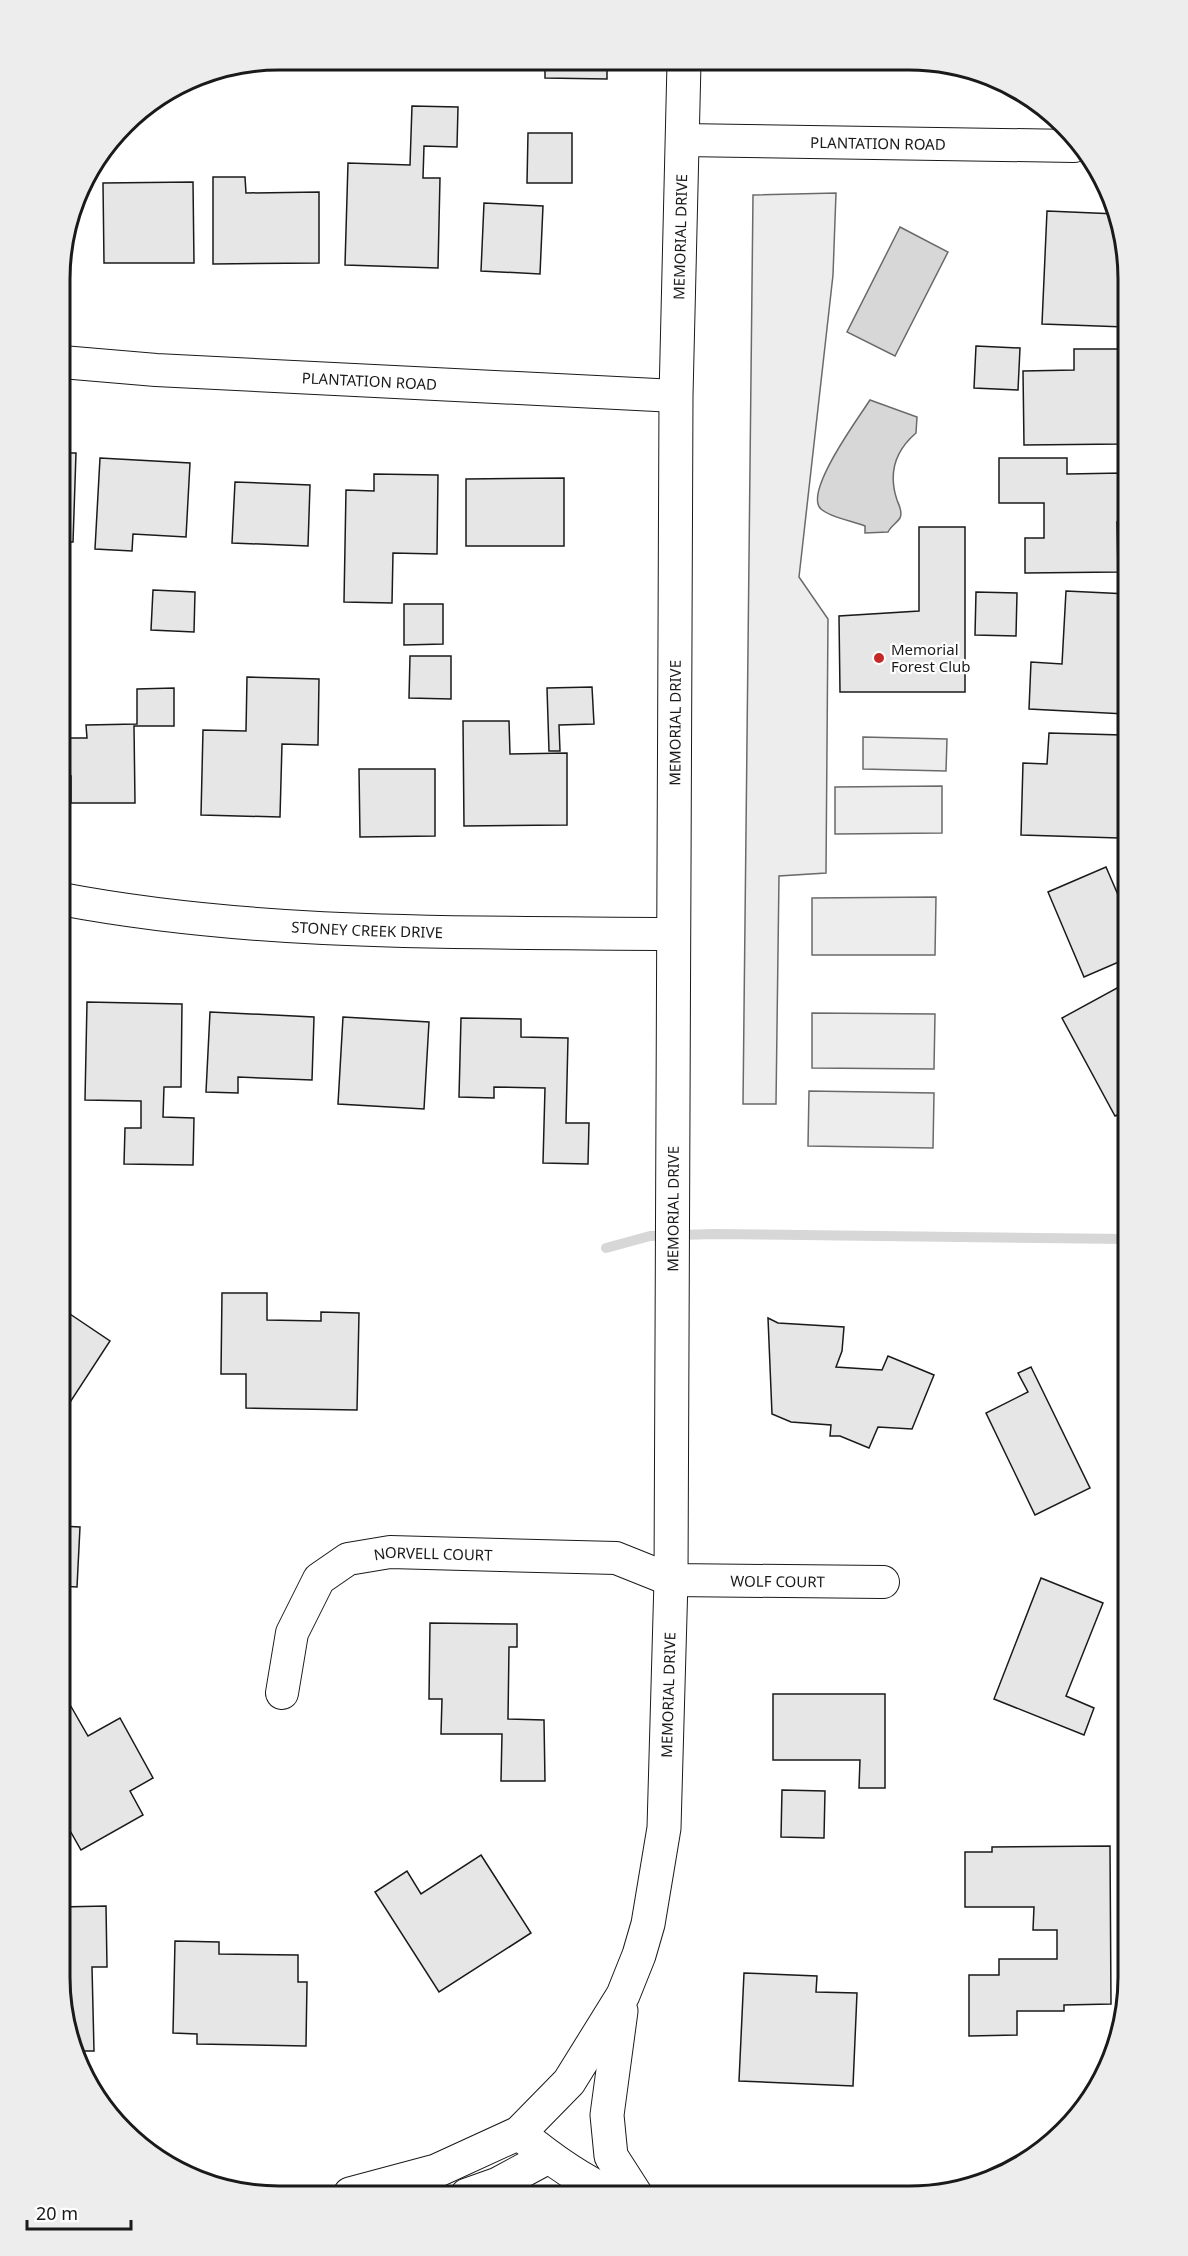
<svg xmlns="http://www.w3.org/2000/svg" width="1188" height="2256" font-family="'Noto Sans',sans-serif">
  <rect width="100%" height="100%" fill="#fff"/>
  <g fill="#ededed" stroke="#6a6a6a" stroke-width="1.5">
    <path d="M 836,193 L 833,275 L 799,577 L 828,619 L 826,873 L 779,876 L 776,1104 L 743,1104 L 753,195 Z"/>
    <path d="M 863,737 L 947,739 L 946,771 L 863,769 Z"/>
    <path d="M 942,786 L 942,833 L 835,834 L 835,787 Z"/>
    <path d="M 936,897 L 935,955 L 812,955 L 812,898 Z"/>
    <path d="M 812,1013 L 935,1014 L 934,1069 L 812,1068 Z"/>
    <path d="M 809,1091 L 934,1093 L 933,1148 L 808,1146 Z"/>
  </g>
  <g fill="#d7d7d7" stroke="#6a6a6a" stroke-width="1.5">
    <path d="M 900,227 L 948,252 L 895,356 L 847,332 Z"/>
    <path d="M 870,400 L 917,417 L 916,433 C 895,451 888,473 897,500 C 899,505 903,512 900,518 C 897,523 891,526 888,532 L 865,533 L 865,526 C 853,521 831,518 821,509 C 803,493 859,417 870,400 Z"/>
  </g>
  <g fill="none" stroke-linecap="round" stroke-linejoin="round">
    <path stroke="#d7d7d7" stroke-width="10" d="M 606,1248 L 650,1236 L 713,1234 L 1128,1239"/>
  </g>
  <g fill="#e6e6e6" stroke="#1a1a1a" stroke-width="1.5">
    <path d="M 545,62 L 607,62 L 607,79 L 545,78 Z"/>
    <path d="M 412,106 L 458,107 L 457,147 L 424,146 L 423,178 L 440,178 L 438,268 L 345,265 L 348,163 L 410,165 Z"/>
    <path d="M 528,133 L 572,133 L 572,183 L 527,183 Z"/>
    <path d="M 213,177 L 245,177 L 246,193 L 319,192 L 319,263 L 213,264 Z"/>
    <path d="M 193,182 L 194,263 L 104,263 L 103,183 Z"/>
    <path d="M 484,203 L 543,206 L 540,274 L 481,271 Z"/>
    <path d="M 1047,211 L 1117,214 L 1127,275 L 1125,327 L 1042,324 Z"/>
    <path d="M 976,346 L 1020,348 L 1018,390 L 974,388 Z"/>
    <path d="M 1074,349 L 1121,349 L 1122,444 L 1024,445 L 1023,371 L 1074,370 Z"/>
    <path d="M 62,453 L 76,453 L 73,542 L 62,542 Z"/>
    <path d="M 100,458 L 190,463 L 186,537 L 133,534 L 132,551 L 95,549 Z"/>
    <path d="M 999,458 L 1067,458 L 1067,474 L 1123,473 L 1123,522 L 1117,522 L 1118,572 L 1025,573 L 1025,538 L 1044,538 L 1044,503 L 999,503 Z"/>
    <path d="M 374,474 L 438,475 L 437,554 L 393,553 L 392,603 L 344,602 L 346,490 L 374,491 Z"/>
    <path d="M 564,478 L 564,546 L 466,546 L 466,479 Z"/>
    <path d="M 235,482 L 310,485 L 308,546 L 232,543 Z"/>
    <path d="M 919,527 L 965,527 L 965,692 L 840,692 L 839,616 L 919,611 Z"/>
    <path d="M 62,557 L 67,557 L 69,614 L 61,614 Z"/>
    <path d="M 153,590 L 195,592 L 194,632 L 151,630 Z"/>
    <path d="M 1066,591 L 1128,594 L 1125,714 L 1029,709 L 1031,662 L 1062,664 Z"/>
    <path d="M 976,592 L 1017,593 L 1016,636 L 975,635 Z"/>
    <path d="M 404,604 L 443,604 L 443,644 L 404,645 Z"/>
    <path d="M 410,656 L 451,656 L 451,699 L 409,698 Z"/>
    <path d="M 247,677 L 319,679 L 318,745 L 282,744 L 280,817 L 201,815 L 203,730 L 246,731 Z"/>
    <path d="M 592,687 L 594,724 L 559,725 L 560,751 L 549,751 L 547,688 Z"/>
    <path d="M 174,688 L 174,726 L 134,726 L 135,803 L 71,803 L 71,776 L 61,776 L 61,738 L 87,738 L 86,725 L 137,724 L 137,689 Z"/>
    <path d="M 463,721 L 509,721 L 510,754 L 567,753 L 567,825 L 464,826 Z"/>
    <path d="M 1049,733 L 1122,735 L 1119,838 L 1021,835 L 1023,763 L 1047,764 Z"/>
    <path d="M 359,769 L 435,769 L 435,836 L 360,837 Z"/>
    <path d="M 1106,867 L 1128,918 L 1128,958 L 1084,977 L 1048,892 Z"/>
    <path d="M 1128,982 L 1128,1134 L 1117,1115 L 1115,1116 L 1062,1018 Z"/>
    <path d="M 87,1002 L 182,1004 L 181,1087 L 164,1087 L 163,1117 L 194,1118 L 193,1165 L 124,1164 L 125,1128 L 141,1128 L 141,1101 L 85,1100 Z"/>
    <path d="M 210,1012 L 314,1017 L 312,1080 L 238,1077 L 238,1093 L 206,1092 Z"/>
    <path d="M 343,1017 L 429,1022 L 424,1109 L 338,1104 Z"/>
    <path d="M 461,1018 L 521,1019 L 521,1037 L 568,1038 L 566,1123 L 589,1123 L 588,1164 L 543,1163 L 545,1088 L 494,1087 L 494,1098 L 459,1097 Z"/>
    <path d="M 222,1293 L 267,1293 L 267,1320 L 321,1321 L 321,1312 L 359,1313 L 357,1410 L 246,1408 L 246,1374 L 221,1374 Z"/>
    <path d="M 61,1308 L 110,1341 L 65,1410 L 61,1407 Z"/>
    <path d="M 768,1318 L 778,1323 L 844,1327 L 842,1351 L 836,1367 L 882,1370 L 888,1356 L 934,1375 L 912,1429 L 878,1427 L 869,1448 L 840,1436 L 830,1436 L 831,1425 L 791,1422 L 772,1414 Z"/>
    <path d="M 1031,1367 L 1090,1488 L 1035,1515 L 986,1413 L 1028,1392 L 1018,1373 Z"/>
    <path d="M 60,1526 L 80,1527 L 77,1587 L 60,1586 Z"/>
    <path d="M 1041,1578 L 1103,1603 L 1066,1696 L 1094,1708 L 1084,1735 L 994,1699 Z"/>
    <path d="M 430,1623 L 517,1624 L 517,1647 L 509,1647 L 508,1719 L 544,1720 L 545,1781 L 501,1781 L 502,1734 L 441,1734 L 442,1699 L 429,1699 Z"/>
    <path d="M 773,1694 L 885,1694 L 885,1788 L 859,1788 L 860,1760 L 773,1760 Z"/>
    <path d="M 69,1703 L 88,1736 L 120,1718 L 153,1778 L 130,1791 L 143,1815 L 81,1850 L 60,1813 L 60,1708 Z"/>
    <path d="M 782,1790 L 825,1791 L 824,1838 L 781,1837 Z"/>
    <path d="M 1110,1846 L 1111,2004 L 1064,2005 L 1064,2011 L 1017,2011 L 1017,2035 L 969,2036 L 969,1975 L 999,1975 L 999,1959 L 1057,1959 L 1057,1930 L 1033,1930 L 1034,1907 L 965,1907 L 965,1852 L 992,1852 L 992,1847 Z"/>
    <path d="M 481,1855 L 531,1933 L 439,1992 L 375,1892 L 407,1871 L 421,1894 Z"/>
    <path d="M 106,1906 L 107,1967 L 92,1967 L 94,2051 L 74,2051 L 60,1976 L 60,1907 Z"/>
    <path d="M 175,1941 L 219,1942 L 219,1954 L 298,1955 L 298,1982 L 307,1982 L 306,2046 L 197,2044 L 197,2034 L 173,2033 Z"/>
    <path d="M 744,1973 L 817,1976 L 816,1992 L 857,1993 L 853,2086 L 739,2081 Z"/>
  </g>
  <g fill="none" stroke-linecap="round" stroke-linejoin="round">
    <defs>
      <g id="minor">
        <path id="s1" d="M 682,140 L 1074,146"/>
        <path id="s2" d="M 62,362 L 156,370 L 676,396"/>
        <path id="s3" d="M 61,899 C 262,937 470,932 674,934"/>
        <path id="s4" d="M 282,1693 L 292,1633 L 319,1579 L 348,1559 L 390,1552 L 616,1558 L 671,1580 L 883,1582"/>
      </g>
      <g id="tertiary">
        <path d="M 621,2011 L 607,2115 L 611,2156 L 636,2195"/>
        <path d="M 519,2133 C 549,2158 579,2180 614,2195"/>
        <path id="s5" d="M 350,2194 L 436,2171 L 519,2133 L 569,2082 L 623,1995 L 639,1955 L 648,1924 L 664,1828 L 671,1580 L 676,396 L 684,63"/>
        <path d="M 467,2195 L 498,2184 L 548,2157"/>
      </g>
    </defs>
    <use href="#minor" stroke="#1a1a1a" stroke-width="34"/>
    <use href="#tertiary" stroke="#1a1a1a" stroke-width="35"/>
    <use href="#minor" stroke="#fff" stroke-width="32"/>
    <use href="#tertiary" stroke="#fff" stroke-width="33"/>
  </g>
  <circle fill="#c62828" stroke="#fff" stroke-width="2" cx="879" cy="658" r="6"/>
  <g text-anchor="middle" dominant-baseline="central" stroke-width="4.5" stroke-linejoin="round" paint-order="stroke">
    <g font-size="15" fill="#1a1a1a" stroke="#fff">
      <text stroke="none"><textPath href="#s1" startOffset="196">PLANTATION ROAD</textPath></text>
      <text stroke="none"><textPath href="#s5" startOffset="2118">MEMORIAL DRIVE</textPath></text>
      <text stroke="none"><textPath href="#s2" startOffset="308">PLANTATION ROAD</textPath></text>
      <text stroke="none"><textPath href="#s5" startOffset="1632">MEMORIAL DRIVE</textPath></text>
      <text stroke="none"><textPath href="#s3" startOffset="308">STONEY CREEK DRIVE</textPath></text>
      <text stroke="none"><textPath href="#s5" startOffset="1146">MEMORIAL DRIVE</textPath></text>
      <text stroke="none"><textPath href="#s4" startOffset="242">NORVELL COURT</textPath></text>
      <text stroke="none"><textPath href="#s4" startOffset="591">WOLF COURT</textPath></text>
      <text stroke="none"><textPath href="#s5" startOffset="660">MEMORIAL DRIVE</textPath></text>
    </g>
    <g font-size="15" fill="#1a1a1a" stroke="#fff" text-anchor="start">
      <text x="891" y="649">Memorial<tspan x="891" dy="17">Forest Club</tspan></text>
    </g>
  </g>
  <path d="M0 0H1188V2256H0ZM279 70H909A209 209 0 0 1 1118 279V1977A209 209 0 0 1 909 2186H279A209 209 0 0 1 70 1977V279A209 209 0 0 1 279 70Z" fill="#ededed" fill-rule="evenodd"/>
  <path fill="none" stroke="#1a1a1a" stroke-width="3" d="M279 70H909A209 209 0 0 1 1118 279V1977A209 209 0 0 1 909 2186H279A209 209 0 0 1 70 1977V279A209 209 0 0 1 279 70Z"/>
  <path d="M27 2220v9h104v-9" fill="none" stroke="#1a1a1a" stroke-width="3"/>
  <text x="36" y="2220" font-size="18" fill="#1a1a1a" stroke="#ffffff" stroke-width="4.5" paint-order="stroke">20 m</text>
</svg>
